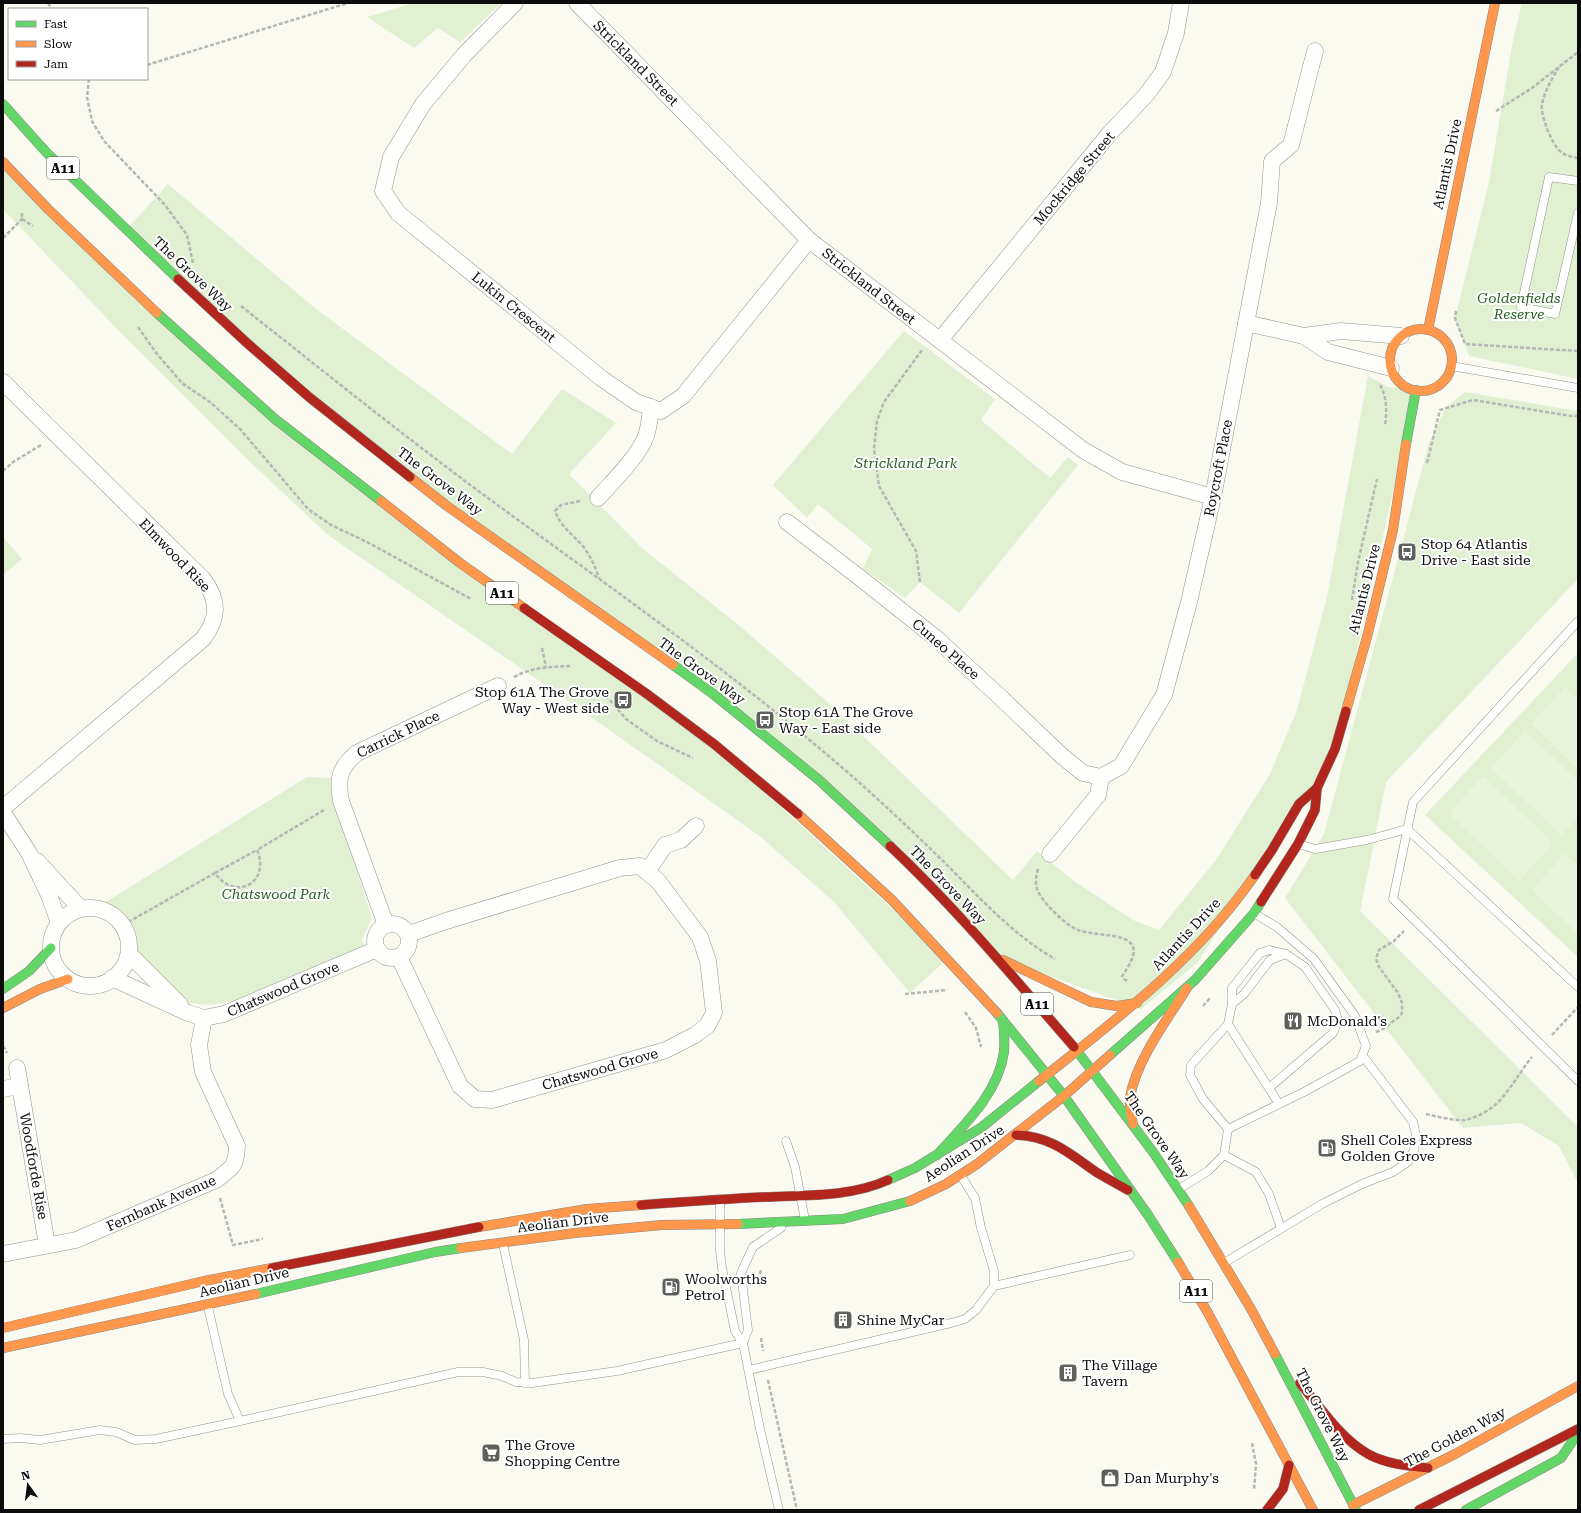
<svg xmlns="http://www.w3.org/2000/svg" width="1581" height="1513" font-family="'Roboto Serif',serif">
  <rect width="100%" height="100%" fill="#fafaf0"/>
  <g fill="#e0f0d1">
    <path d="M 413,3 L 501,3 L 460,42 L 438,28 L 414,48 L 367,17 Z"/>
    <path d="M 1522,3 L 1578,3 L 1578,379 L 1469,356 L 1455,318 L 1489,182 L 1513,40 Z"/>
    <path d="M 3,161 L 275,419 L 704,737 L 947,959 L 910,993 L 835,903 L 761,837 L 567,700 L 328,535 L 246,458 L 121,333 L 3,209 Z"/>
    <path d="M 168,184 L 316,309 L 512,454 L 562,389 L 616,423 L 569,474 L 643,549 L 735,622 L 831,705 L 1013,880 L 1037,851 L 1074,881 L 1133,920 L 1159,930 L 1216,860 L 1270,774 L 1297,710 L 1327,597 L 1368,376 L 1388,387 L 1416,390 L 1335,749 L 1198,962 L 1141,1009 L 997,957 L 819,780 L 358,436 L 126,230 Z"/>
    <path d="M 904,331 L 995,399 L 981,420 L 1050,478 L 1068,457 L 1078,465 L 959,613 L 920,582 L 905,598 L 863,569 L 872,549 L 818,504 L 807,518 L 773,485 Z"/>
    <path d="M 1465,392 L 1578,411 L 1578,579 L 1386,782 L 1360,911 L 1578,1127 L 1578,1183 L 1559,1146 L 1521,1123 L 1463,1128 L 1285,898 L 1324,834 L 1429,443 L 1446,407 Z"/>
    <path d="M 3,537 L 22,559 L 3,575 Z"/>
    <path d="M 1578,653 L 1578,957 L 1425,815 Z"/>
    <path d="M 307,777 L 331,778 L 331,791 L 372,918 L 362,939 L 364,947 L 233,1001 L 210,1005 L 189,1003 L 155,972 L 137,951 L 136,935 L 130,922 L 113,908 L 101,905 Z"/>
  </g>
  <g fill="#eaf4db">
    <path d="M 1565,687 L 1578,699 L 1578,769 L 1531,724 Z"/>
    <path d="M 1525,731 L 1578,781 L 1578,817 L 1561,835 L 1491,768 Z"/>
    <path d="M 1483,776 L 1553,843 L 1519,881 L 1449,813 Z"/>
    <path d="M 1565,853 L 1578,865 L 1578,934 L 1532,890 Z"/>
  </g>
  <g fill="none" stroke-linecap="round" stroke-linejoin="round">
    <defs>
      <g id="lane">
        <path d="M 1578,181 L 1549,177 L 1521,307 L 1555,314 L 1578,213"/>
        <path d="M 1451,366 L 1578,388"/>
        <path d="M 1578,621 L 1413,802 L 1393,899 L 1578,1081"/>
        <path d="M 1407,829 L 1578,987"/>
        <path d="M 1299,844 L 1315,849 L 1367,840 L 1407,829"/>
        <path d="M 1232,1004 L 1244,994 L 1270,960 L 1286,954"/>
        <path d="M 1228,1024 L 1279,1104"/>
        <path d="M 1228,1129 L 1304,1092 L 1360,1061 L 1366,1046 L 1355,1016 L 1314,959 L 1277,927 L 1255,914"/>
        <path d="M 786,1141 L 795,1167 L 805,1220"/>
        <path d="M 1224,1155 L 1256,1172 L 1269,1194 L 1281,1228"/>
        <path d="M 1179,1189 L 1208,1171 L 1224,1155 L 1228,1129 L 1203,1099 L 1190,1075 L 1191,1065 L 1228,1024 L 1232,1004 L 1232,988 L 1260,953 L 1269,950 L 1286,954 L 1305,967 L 1335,1010 L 1338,1020 L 1333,1033 L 1269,1088"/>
        <path d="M 720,1199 L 720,1251 L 722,1268 L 735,1331 L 743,1343 L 760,1429 L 779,1510"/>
        <path d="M 503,1244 L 524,1340 L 525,1383"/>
        <path d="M 1224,1263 L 1322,1204 L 1362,1184 L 1393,1172 L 1408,1162 L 1414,1150 L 1416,1135 L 1413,1122 L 1363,1056"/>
        <path d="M 994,1286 L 1130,1255"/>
        <path d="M 208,1307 L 228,1394 L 240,1421"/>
        <path d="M 743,1343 L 748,1330 L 741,1273 L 753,1247 L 781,1228"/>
        <path d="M 749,1370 L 951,1323 L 965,1319 L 976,1310 L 994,1286 L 994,1271 L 981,1228 L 975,1198 L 961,1176"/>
        <path d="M 3,1439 L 21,1438 L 40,1440 L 100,1430 L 116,1432 L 135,1440 L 156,1439 L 240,1421 L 458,1372 L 483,1372 L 502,1376 L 516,1382 L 532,1383 L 617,1371 L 743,1343"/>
      </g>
      <g id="street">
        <path d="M 515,3 L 464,55 L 423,104 L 391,157 L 383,191 L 398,213 L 601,378 L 636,402 L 661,411 L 683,396 L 809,240"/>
        <path d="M 577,3 L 809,240 L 1083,450 L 1122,472 L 1213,497"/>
        <path d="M 1246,323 L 1304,336 L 1341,331 L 1401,336"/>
        <path d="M 1304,336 L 1328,352 L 1391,368"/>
        <path d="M 940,340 L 1110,133 L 1146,95 L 1163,72 L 1176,33 L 1181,3"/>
        <path d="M 3,382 L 203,579 C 219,600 219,618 203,639 L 3,808"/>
        <path d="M 598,498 C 614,480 633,462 644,441 C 649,431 650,418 651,407"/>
        <path d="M 787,522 L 859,577 L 937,639 L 999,696 L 1063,757 L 1083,773 L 1101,777"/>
        <path d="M 3,813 L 29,853 L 49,895 L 59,923"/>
        <path d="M 1050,854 L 1098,795 L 1101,777 L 1121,766 L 1164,695 L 1189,602 L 1213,497 L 1269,203 L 1272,161 L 1291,145 L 1315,51"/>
        <path d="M 37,861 L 81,909"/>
        <path d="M 647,872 L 665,845 L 681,840 L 696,826"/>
        <circle cx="90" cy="947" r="39"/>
        <circle cx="392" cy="941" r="17"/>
        <path d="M 386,925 L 341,801 C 337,779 339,768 357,753 L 498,686"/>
        <path d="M 129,954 L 180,1005"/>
        <path d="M 399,957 L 460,1086 L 475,1099 L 492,1100 L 666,1050 L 695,1035 L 707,1026 L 714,1013 L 708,961 L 700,937 L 658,881 L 640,866 L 620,868 L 446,921 L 409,934"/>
        <path d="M 112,978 L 188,1013 L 204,1018 L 224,1014 L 377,949"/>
        <path d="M 17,1068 L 47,1245"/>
        <path d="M 3,1089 L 20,1086"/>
        <path d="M 3,1254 L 76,1240 L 216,1180 C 232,1168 236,1167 237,1146 L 203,1072 L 199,1045 L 204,1018"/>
      </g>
      <g id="fast">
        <path d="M 3,104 L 46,152 L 178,279"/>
        <path d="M 157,313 L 275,419 L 381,501"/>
        <path d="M 1406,444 L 1416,390"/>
        <path d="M 673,665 L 712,693 L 819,780 L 890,846"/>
        <path d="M 3,989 L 29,971 L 51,948"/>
        <path d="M 997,1013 L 1064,1096 L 1148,1215 L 1178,1262"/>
        <path d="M 1074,1047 L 1153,1152 L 1189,1206"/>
        <path d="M 1110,1055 L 1195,980 L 1254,913 L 1261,902"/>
        <path d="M 937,1155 C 964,1125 998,1094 1004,1052 C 1005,1042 1004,1031 1003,1021"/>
        <path d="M 888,1180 L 915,1168 L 982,1127 L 1039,1081"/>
        <path d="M 738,1224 L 843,1219 L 910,1201"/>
        <path d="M 256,1294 L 435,1252 L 461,1248"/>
        <path d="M 1275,1354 L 1356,1510"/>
        <path d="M 1466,1510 L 1561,1458 L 1578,1433"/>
      </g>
      <g id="slow">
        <path d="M 3,162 L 48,209 L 157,313"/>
        <circle cx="1421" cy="360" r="31"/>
        <path d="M 1428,330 L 1495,3"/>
        <path d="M 410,477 L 447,506 L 673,665"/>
        <path d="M 381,501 L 460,563 L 524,608"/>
        <path d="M 1346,711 L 1367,637 L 1393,530 L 1406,444"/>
        <path d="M 798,814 L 892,900 L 997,1013"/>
        <path d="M 1003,960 L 1091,1002 L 1117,1006 L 1137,1003"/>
        <path d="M 3,1008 L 40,989 L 68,979"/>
        <path d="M 1039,1081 C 1118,1018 1197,959 1255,875"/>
        <path d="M 1133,1124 C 1131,1115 1129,1106 1130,1097 C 1137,1059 1167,1020 1187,988"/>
        <path d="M 910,1201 L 946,1184 L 977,1164 L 1064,1096 L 1110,1055"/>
        <path d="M 1189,1206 L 1251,1309 L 1275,1354"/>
        <path d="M 479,1227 L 587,1209 L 641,1205"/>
        <path d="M 461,1248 L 575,1233 L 662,1225 L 738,1224"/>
        <path d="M 1178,1262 L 1208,1313 L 1313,1510"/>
        <path d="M 3,1328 L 204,1281 L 272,1268"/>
        <path d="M 3,1348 L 256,1294"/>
        <path d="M 1353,1505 L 1457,1453 L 1578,1386"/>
      </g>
      <g id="jam">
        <path d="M 178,279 L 247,343 L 309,397 L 410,477"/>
        <path d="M 524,608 L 647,694 L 714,744 L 798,814"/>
        <path d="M 890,846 C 956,908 1014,978 1074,1047"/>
        <path d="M 1255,875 L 1272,850 L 1299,804 L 1317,788"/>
        <path d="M 1261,902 L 1298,844 L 1315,810 L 1317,788 L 1335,749 L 1346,711"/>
        <path d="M 1016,1135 C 1050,1136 1069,1153 1096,1172 C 1106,1178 1117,1184 1128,1190"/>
        <path d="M 641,1205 C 682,1202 724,1199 765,1197 C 806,1195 851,1197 888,1180"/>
        <path d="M 272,1268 L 479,1227"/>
        <path d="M 1300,1383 C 1320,1407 1340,1438 1368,1454 C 1386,1464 1408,1466 1428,1468"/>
        <path d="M 1267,1510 L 1283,1489 L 1289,1465"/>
        <path d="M 1419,1510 L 1578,1429"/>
      </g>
    </defs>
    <use href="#lane" stroke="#93938f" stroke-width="9"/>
    <use href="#street" stroke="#93938f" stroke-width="17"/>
    <use href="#fast" stroke="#8a8a85" stroke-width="10"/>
    <use href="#slow" stroke="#8a8a85" stroke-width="10"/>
    <use href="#jam" stroke="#8a8a85" stroke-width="10"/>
    <g stroke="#b7b7b5" stroke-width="2.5" stroke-dasharray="4 2" stroke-linecap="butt">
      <path d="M 48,3 L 52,9"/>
      <path d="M 147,65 L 348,3"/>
      <path d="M 1559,67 C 1552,79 1545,90 1542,104 C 1540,115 1552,145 1561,152 C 1566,156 1572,157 1578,158"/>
      <path d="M 89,79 L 87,97 L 92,121 L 104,141 L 165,205 L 187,235 L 193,263"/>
      <path d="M 1496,111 L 1532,88 L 1578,52"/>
      <path d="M 22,213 L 22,219 L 33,226"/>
      <path d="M 3,238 L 23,218"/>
      <path d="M 241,306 C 318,367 394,428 473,487 C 591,574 713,658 825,753 C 867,788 906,825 945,863 C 979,897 1013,935 1055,959"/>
      <path d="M 1456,311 L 1455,318 L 1465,344 L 1578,351"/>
      <path d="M 138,327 L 157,354 L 182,383 L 210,402 L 240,429 L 308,509 L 331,525 L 367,542 L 471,599"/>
      <path d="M 1380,385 C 1387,396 1387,412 1385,425"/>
      <path d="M 1427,463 L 1440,410 L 1473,400 L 1571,416 L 1578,416"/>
      <path d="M 3,471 L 13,462 L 41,445"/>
      <path d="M 580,501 L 561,505 L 555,511 C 562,528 570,532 582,545 C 590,555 595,566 599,578"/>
      <path d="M 920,582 L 916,551 L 879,486 L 874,449 L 877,421 L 884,402 L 922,350"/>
      <path d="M 1352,600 L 1358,562 L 1377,479"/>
      <path d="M 542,648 L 546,667"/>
      <path d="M 514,677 C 532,667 550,667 570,666"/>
      <path d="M 602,691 L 626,719 L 657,741 L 693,758"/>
      <path d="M 1038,869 C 1036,875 1035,883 1037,889 C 1041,901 1066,926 1078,930 C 1104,939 1157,928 1122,976 L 1125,980 L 1129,981"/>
      <path d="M 215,873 L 257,850"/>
      <path d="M 123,925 L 215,873 C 235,902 271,883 257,850 L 324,810"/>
      <path d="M 905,994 L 947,990"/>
      <path d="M 1203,1006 L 1210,998"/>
      <path d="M 965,1012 L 976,1028 L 981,1047"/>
      <path d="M 1376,1032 L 1383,1029 L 1399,1017 L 1402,1013 L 1402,1003 L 1398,993 L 1379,967 L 1376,959 L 1379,950 L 1394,941 L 1404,931"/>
      <path d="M 1552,1035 L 1578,1007"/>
      <path d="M 3,1046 L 7,1053"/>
      <path d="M 1426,1114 C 1435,1116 1455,1121 1465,1120 C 1480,1117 1497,1106 1505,1094 C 1515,1082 1522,1069 1532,1057"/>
      <path d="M 220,1198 L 233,1245 L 263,1239"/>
      <path d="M 758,1280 L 761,1270"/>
      <path d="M 761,1338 L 763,1351"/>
      <path d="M 768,1380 L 797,1510"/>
      <path d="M 1252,1443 L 1256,1464 L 1254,1490"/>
    </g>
    <use href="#lane" stroke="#fefefd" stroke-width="8"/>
    <use href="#street" stroke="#fefefd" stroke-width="16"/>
    <use href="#fast" stroke="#63d668" stroke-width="9"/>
    <use href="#slow" stroke="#ff974d" stroke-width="9"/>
    <use href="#jam" stroke="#b3261e" stroke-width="9"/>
  </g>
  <defs>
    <symbol id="bus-square" viewBox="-11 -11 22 22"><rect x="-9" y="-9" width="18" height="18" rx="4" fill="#5f5f5c" stroke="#fff"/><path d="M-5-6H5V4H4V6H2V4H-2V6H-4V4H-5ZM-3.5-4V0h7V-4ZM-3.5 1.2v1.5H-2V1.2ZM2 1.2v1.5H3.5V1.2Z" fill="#fff"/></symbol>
    <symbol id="restaurant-square" viewBox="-11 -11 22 22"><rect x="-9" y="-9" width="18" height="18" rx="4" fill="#5f5f5c" stroke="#fff"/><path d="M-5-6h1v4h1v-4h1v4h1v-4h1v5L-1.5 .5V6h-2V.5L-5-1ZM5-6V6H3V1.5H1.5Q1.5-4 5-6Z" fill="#fff"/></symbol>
    <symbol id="fuel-square" viewBox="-11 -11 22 22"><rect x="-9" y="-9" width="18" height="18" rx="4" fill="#5f5f5c" stroke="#fff"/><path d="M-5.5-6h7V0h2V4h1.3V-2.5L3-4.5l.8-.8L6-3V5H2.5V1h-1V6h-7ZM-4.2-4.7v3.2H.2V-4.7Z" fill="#fff"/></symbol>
    <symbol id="building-square" viewBox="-11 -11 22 22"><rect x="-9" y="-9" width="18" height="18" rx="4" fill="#5f5f5c" stroke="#fff"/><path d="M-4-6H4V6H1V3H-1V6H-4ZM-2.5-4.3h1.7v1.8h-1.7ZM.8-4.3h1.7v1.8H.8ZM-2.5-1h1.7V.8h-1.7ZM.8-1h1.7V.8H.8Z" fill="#fff"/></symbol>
    <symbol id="supermarket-square" viewBox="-11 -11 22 22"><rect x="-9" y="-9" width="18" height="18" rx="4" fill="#5f5f5c" stroke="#fff"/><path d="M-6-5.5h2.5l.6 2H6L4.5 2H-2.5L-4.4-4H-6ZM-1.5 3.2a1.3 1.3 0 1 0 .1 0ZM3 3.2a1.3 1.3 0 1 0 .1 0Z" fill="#fff"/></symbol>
    <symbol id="shop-square" viewBox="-11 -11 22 22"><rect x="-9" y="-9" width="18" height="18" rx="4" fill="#5f5f5c" stroke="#fff"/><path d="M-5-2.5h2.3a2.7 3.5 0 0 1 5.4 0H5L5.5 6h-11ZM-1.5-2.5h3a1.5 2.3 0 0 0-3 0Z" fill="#fff"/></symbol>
  </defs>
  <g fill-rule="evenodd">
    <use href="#bus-square" x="1396" y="541" width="22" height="22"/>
    <use href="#bus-square" x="612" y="689" width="22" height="22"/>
    <use href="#bus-square" x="754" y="709" width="22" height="22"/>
    <use href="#restaurant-square" x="1282" y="1010" width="22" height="22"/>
    <use href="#fuel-square" x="1316" y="1137" width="22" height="22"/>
    <use href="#fuel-square" x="660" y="1276" width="22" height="22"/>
    <use href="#building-square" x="832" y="1309" width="22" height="22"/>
    <use href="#building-square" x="1057" y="1362" width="22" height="22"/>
    <use href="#supermarket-square" x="480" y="1442" width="22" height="22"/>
    <use href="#shop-square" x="1099" y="1467" width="22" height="22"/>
  </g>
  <g text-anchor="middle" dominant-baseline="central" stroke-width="4" stroke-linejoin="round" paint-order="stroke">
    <g fill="#fff" stroke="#555" stroke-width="1">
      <rect x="47" y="157" width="32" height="22" rx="3"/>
      <rect x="486" y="582" width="32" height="22" rx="3"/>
      <rect x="1021" y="993" width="32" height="22" rx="3"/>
      <rect x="1180" y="1280" width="32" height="22" rx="3"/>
    </g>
    <g font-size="13" font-weight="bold" fill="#0c0c0c">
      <text x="63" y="168">A11</text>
      <text x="502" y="593">A11</text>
      <text x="1037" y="1004">A11</text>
      <text x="1196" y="1291">A11</text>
    </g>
    <g font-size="14" fill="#0c0c0c" stroke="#fff">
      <text transform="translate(636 63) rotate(45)">Strickland Street</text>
      <text transform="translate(1447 164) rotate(-78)">Atlantis Drive</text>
      <text transform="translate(1074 178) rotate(-50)">Mockridge Street</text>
      <text transform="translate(193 274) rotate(43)">The Grove Way</text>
      <text transform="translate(869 286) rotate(38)">Strickland Street</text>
      <text transform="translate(514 307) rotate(39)">Lukin Crescent</text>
      <text transform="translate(1218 468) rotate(-79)">Roycroft Place</text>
      <text transform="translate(440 481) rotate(37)">The Grove Way</text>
      <text transform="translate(175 555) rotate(46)">Elmwood Rise</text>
      <text transform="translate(1364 589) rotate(-76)">Atlantis Drive</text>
      <text transform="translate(946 649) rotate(41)">Cuneo Place</text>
      <text transform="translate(702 671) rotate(36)">The Grove Way</text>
      <text transform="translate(398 734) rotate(-26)">Carrick Place</text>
      <text transform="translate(948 885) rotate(46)">The Grove Way</text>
      <text transform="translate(1186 934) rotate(-47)">Atlantis Drive</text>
      <text transform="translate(283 989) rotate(-23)">Chatswood Grove</text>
      <text transform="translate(600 1069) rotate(-16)">Chatswood Grove</text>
      <text transform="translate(1157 1135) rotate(55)">The Grove Way</text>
      <text transform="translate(964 1153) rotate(-33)">Aeolian Drive</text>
      <text transform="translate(34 1166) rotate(80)">Woodforde Rise</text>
      <text transform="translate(161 1203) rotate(-24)">Fernbank Avenue</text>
      <text transform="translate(563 1222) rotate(-7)">Aeolian Drive</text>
      <text transform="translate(244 1282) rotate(-13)">Aeolian Drive</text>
      <text transform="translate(1323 1415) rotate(63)">The Grove Way</text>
      <text transform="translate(1455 1437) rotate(-28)">The Golden Way</text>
    </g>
    <g font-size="14" font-style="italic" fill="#25621f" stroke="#fff">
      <text x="1519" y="298">Goldenfields<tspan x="1519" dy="16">Reserve</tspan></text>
      <text x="906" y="463">Strickland Park</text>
      <text x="276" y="894">Chatswood Park</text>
    </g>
    <g font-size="14" fill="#0c0c0c" stroke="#fff" text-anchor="start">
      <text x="1421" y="544">Stop 64 Atlantis<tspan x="1421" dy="16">Drive - East side</tspan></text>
      <text x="609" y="692" text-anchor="end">Stop 61A The Grove<tspan x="609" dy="16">Way - West side</tspan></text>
      <text x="779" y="712">Stop 61A The Grove<tspan x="779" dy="16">Way - East side</tspan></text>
      <text x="1307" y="1021">McDonald's</text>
      <text x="1341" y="1140">Shell Coles Express<tspan x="1341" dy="16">Golden Grove</tspan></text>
      <text x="685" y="1279">Woolworths<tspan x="685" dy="16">Petrol</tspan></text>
      <text x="857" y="1320">Shine MyCar</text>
      <text x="1082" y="1365">The Village<tspan x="1082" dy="16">Tavern</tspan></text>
      <text x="505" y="1445">The Grove<tspan x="505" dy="16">Shopping Centre</tspan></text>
      <text x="1124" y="1478">Dan Murphy's</text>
    </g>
  </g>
  <rect width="1581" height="1513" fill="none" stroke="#0c0c0c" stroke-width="8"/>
  <rect x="8" y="8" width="140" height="72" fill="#ffffff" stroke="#9e9e9e"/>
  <rect x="16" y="21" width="20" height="6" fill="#63d668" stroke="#9e9e9e"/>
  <text x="44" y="28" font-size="12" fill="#0c0c0c">Fast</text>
  <rect x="16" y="41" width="20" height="6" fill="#ff974d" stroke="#9e9e9e"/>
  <text x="44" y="48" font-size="12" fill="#0c0c0c">Slow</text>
  <rect x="16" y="61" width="20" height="6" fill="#b3261e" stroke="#9e9e9e"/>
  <text x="44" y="68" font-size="12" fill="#0c0c0c">Jam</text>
  <g transform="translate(28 1485) rotate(346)" stroke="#ffffff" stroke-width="3" paint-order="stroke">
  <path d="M0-3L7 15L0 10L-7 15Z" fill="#0c0c0c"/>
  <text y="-6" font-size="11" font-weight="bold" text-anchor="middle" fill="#0c0c0c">N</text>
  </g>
</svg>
